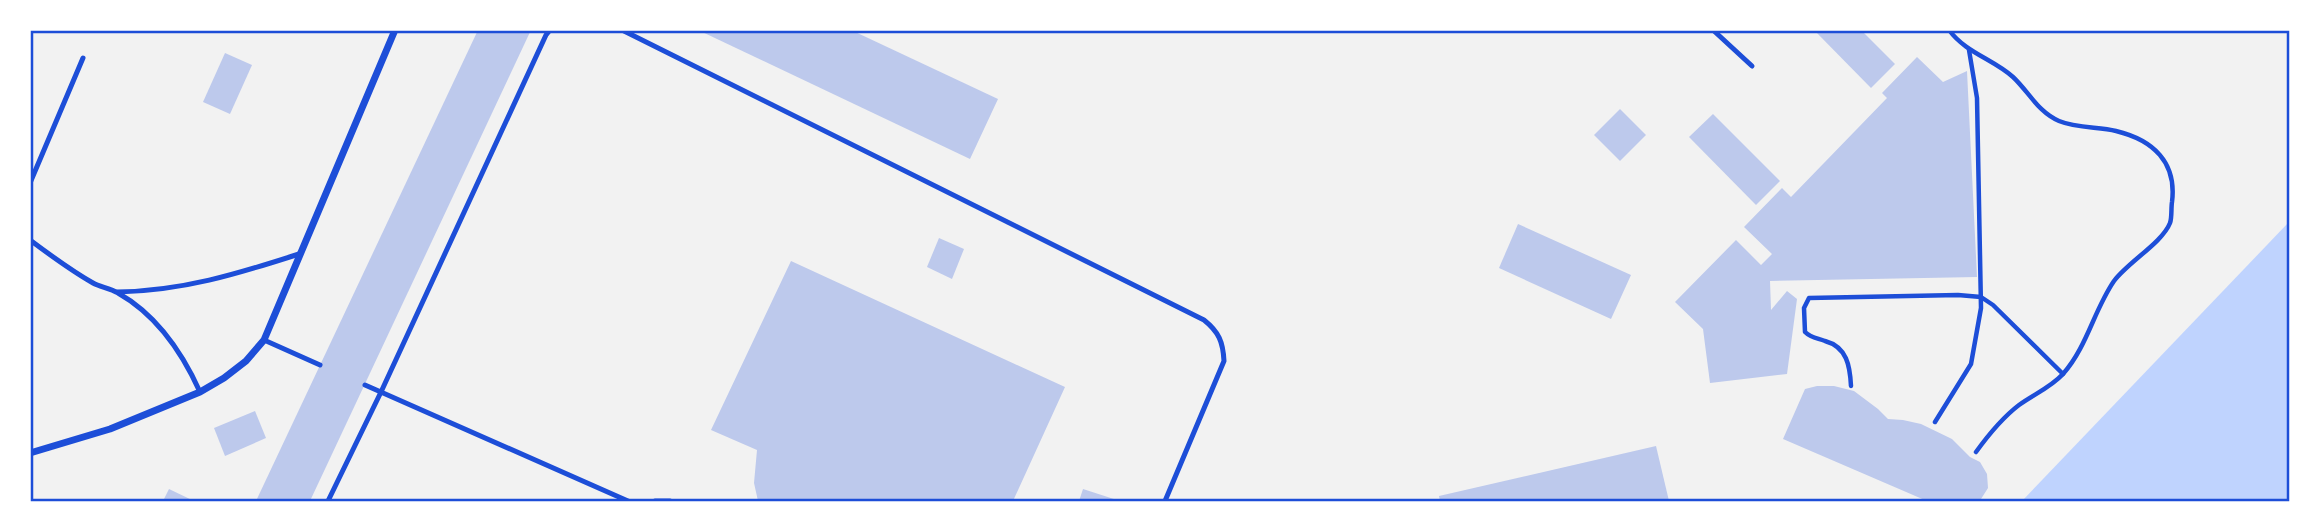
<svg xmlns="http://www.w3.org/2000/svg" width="2319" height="531" font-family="Mulish,sans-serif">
  <rect width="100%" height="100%" fill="#f2f2f2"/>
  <path fill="#bfd3fe" d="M 2289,222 L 2289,501 L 2022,501 Z"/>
  <g fill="#bdc9ec">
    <path d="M 478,30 L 531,30 L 310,501 L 256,501 Z"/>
    <path d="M 698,30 L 851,30 L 998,99 L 970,159 Z"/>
    <path d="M 1814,30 L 1861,30 L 1895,64 L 1871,88 Z"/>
    <path d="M 225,53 L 252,65 L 230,114 L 203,102 Z"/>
    <path d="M 1917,57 L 1943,82 L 1967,71 L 1977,277 L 1770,281 L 1771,310 L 1787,291 L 1797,299 L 1787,374 L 1710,383 L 1703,329 L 1675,302 L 1736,240 L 1761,265 L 1772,254 L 1744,227 L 1782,188 L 1791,197 L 1887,98 L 1882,93 Z"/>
    <path d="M 1620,109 L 1646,135 L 1620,161 L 1594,135 Z"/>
    <path d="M 1713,114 L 1780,181 L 1756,205 L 1689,137 Z"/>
    <path d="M 1518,224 L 1631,275 L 1611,319 L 1499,268 Z"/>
    <path d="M 939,238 L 964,249 L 952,279 L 927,267 Z"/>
    <path d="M 791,261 L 1065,387 L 1013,501 L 758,501 L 754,483 L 757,450 L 711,430 Z"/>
    <path d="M 1817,386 L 1834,386 L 1854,391 L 1878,409 L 1888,419 L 1903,420 L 1921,424 L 1952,439 L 1970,457 L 1980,462 L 1987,474 L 1988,488 L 1981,499 L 1978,501 L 1927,501 L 1783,439 L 1805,389 Z"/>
    <path d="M 255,411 L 266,438 L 225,456 L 214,428 Z"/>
    <path d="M 1656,446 L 1669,501 L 1440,501 L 1439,496 Z"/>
    <path d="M 169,489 L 194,501 L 163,501 Z"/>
    <path d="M 1083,489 L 1120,501 L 1079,501 Z"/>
  </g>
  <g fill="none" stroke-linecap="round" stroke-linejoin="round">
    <g stroke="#1d4ed8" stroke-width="4.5">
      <path d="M 1949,30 C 1966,53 1993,59 2013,77 C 2029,92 2038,112 2059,121 C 2076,128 2098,127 2116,131 C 2153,140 2177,162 2172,202 C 2171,208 2172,218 2170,223 C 2162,243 2128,262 2114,281 C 2094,310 2087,347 2063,374 C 2050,388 2034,394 2019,405 C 2002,418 1989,434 1976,452"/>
      <path d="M 1851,386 C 1850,366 1847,347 1825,341 C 1817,338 1811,338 1805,332 L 1804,308 L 1809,298 L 1958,295 L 1981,297 L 1993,305 L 2063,374"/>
      <path d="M 1935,422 L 1971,364 L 1981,308 L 1977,98 L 1969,50"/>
    </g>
    <g stroke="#1d4ed8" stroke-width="5">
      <path d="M 622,30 L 1204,320 C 1219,332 1223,342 1224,361 L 1165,501"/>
      <path d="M 1713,30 L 1752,66"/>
      <path d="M 30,183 L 83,58"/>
      <path d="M 30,240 C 50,255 70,270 93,283 C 100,287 110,288 118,293 C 157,315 182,352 200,392"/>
      <path d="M 117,292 C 182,291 237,274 299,254"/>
      <path d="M 264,340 L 320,365"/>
      <path d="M 365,385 L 628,501"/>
      <path d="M 328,501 L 381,392 L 546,35 L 550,30"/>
      <path d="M 655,501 L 670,501"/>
    </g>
    <path stroke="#1d4ed8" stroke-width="7" d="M 30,453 L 110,429 L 200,392 L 224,378 L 246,361 L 264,340 L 395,30"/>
  </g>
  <rect width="2319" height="531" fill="none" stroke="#ffffff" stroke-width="63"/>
  <rect x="32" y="32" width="2256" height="468" fill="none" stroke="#1d4ed8" stroke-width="2.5"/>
</svg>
